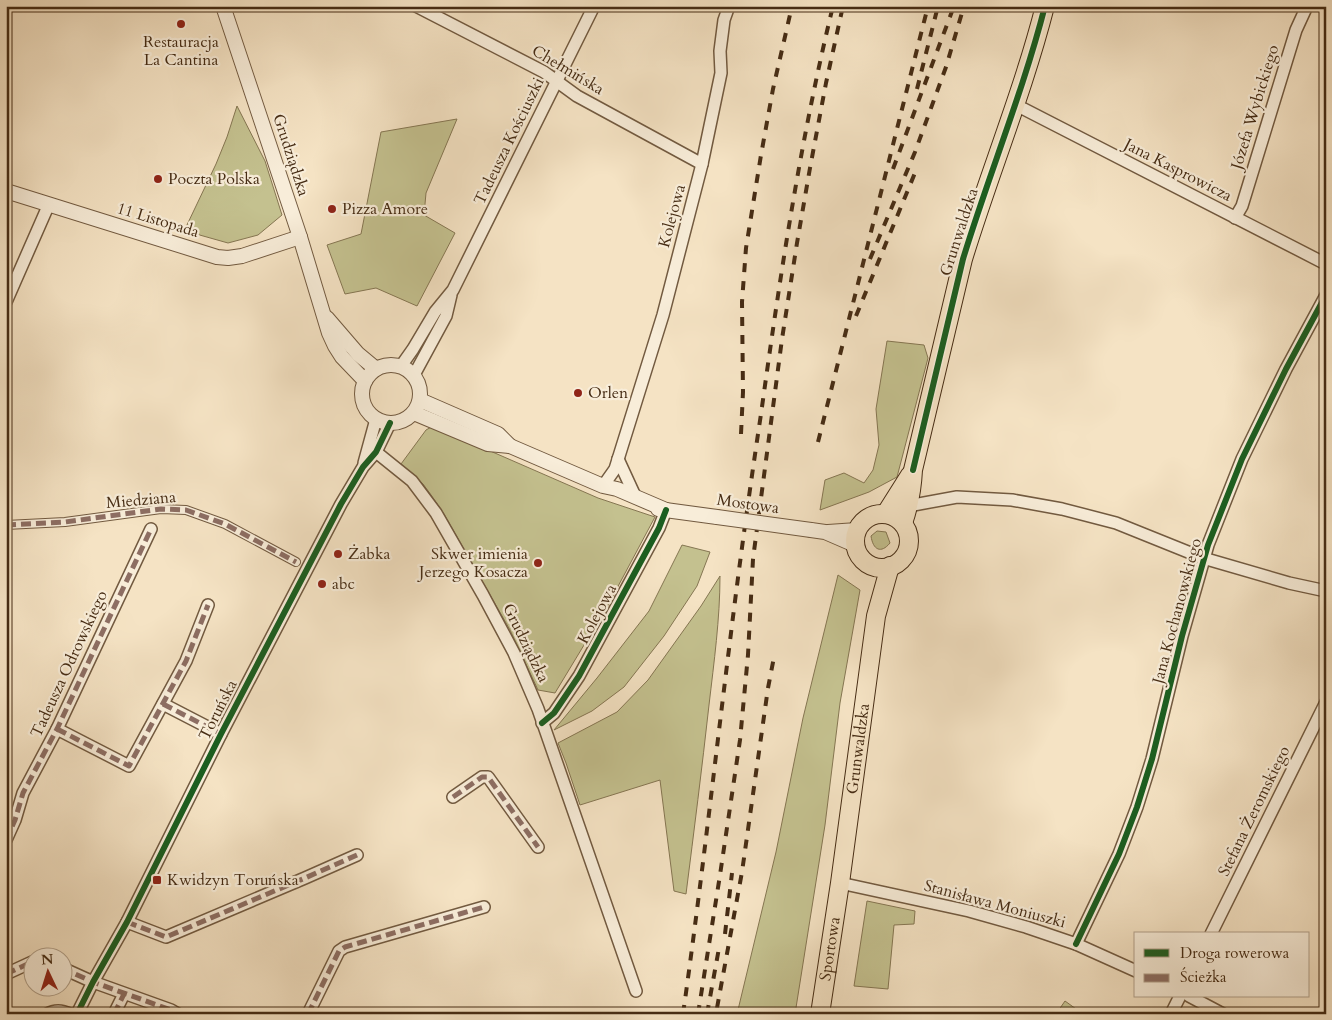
<svg xmlns="http://www.w3.org/2000/svg" width="1332" height="1020" font-family="Cardo,serif">
  <rect width="100%" height="100%" fill="#f5e3c4"/>
  <filter id="stains"><feTurbulence type="fractalNoise" baseFrequency=".004" numOctaves="4"/><feColorMatrix values="0 0 0 0 .2 0 0 0 0 .09 0 0 0 0 .02 0 0 0 .5 -.17"/></filter>
  <radialGradient id="worn" r=".72"><stop offset=".6" stop-color="#630" stop-opacity="0"/><stop offset="1" stop-color="#630" stop-opacity=".3"/></radialGradient>
  <g fill="#c4c18f" stroke="#857652">
    <path d="M 237,106 L 265,161 L 282,215 L 258,235 L 228,243 L 189,232 L 186,227 L 216,164 L 227,137 Z"/>
    <path d="M 457,119 L 426,193 L 424,215 L 455,233 L 417,306 L 376,288 L 345,294 L 327,245 L 361,234 L 381,132 Z"/>
    <path d="M 887,341 L 924,345 L 928,358 L 897,477 L 869,492 L 820,510 L 825,480 L 844,473 L 864,483 L 873,470 L 879,445 L 876,409 Z"/>
    <path d="M 433,426 L 598,498 L 655,517 L 607,607 L 555,693 L 538,690 L 510,630 L 444,514 L 431,495 L 423,484 L 401,464 L 426,430 Z"/>
    <path d="M 877,531 L 886,532 L 890,543 C 881,554 873,550 871,536 Z"/>
    <path d="M 682,545 L 710,552 L 697,586 L 664,636 L 624,687 L 592,711 L 554,730 L 597,678 L 649,611 Z"/>
    <path d="M 838,575 L 860,590 L 840,703 L 825,825 L 795,1014 L 737,1014 L 776,852 L 803,718 Z"/>
    <path d="M 720,576 C 720,619 714,662 709,705 C 702,768 694,831 686,894 L 674,891 L 660,780 L 580,805 L 566,763 L 558,743 L 617,712 L 648,680 L 701,606 Z"/>
    <path d="M 867,901 L 915,911 L 914,924 L 894,925 L 888,989 L 854,986 Z"/>
    <path d="M 1065,1001 L 1083,1014 L 1056,1014 Z"/>
  </g>
  <g fill="none" stroke-linecap="round" stroke-linejoin="round">
    <defs>
      <path id="pedestrian" d="M 6,525 L 65,522 L 161,509 L 186,510 L 225,524 L 296,562"/>
      <g id="minor">
        <path d="M 416,6 L 544,72 L 577,96 L 702,164"/>
        <path d="M 1016,105 L 1326,264"/>
        <path d="M 1235,218 L 1242,206 L 1296,30 L 1307,6"/>
        <path d="M 6,302 L 49,204"/>
        <path d="M 401,366 L 413,349 L 435,312 L 453,290 L 594,6"/>
        <path d="M 414,375 L 446,316 L 451,295"/>
        <path d="M 376,452 L 412,481 L 436,513 L 483,595 L 514,653 L 538,709 L 636,991"/>
        <path d="M 618,459 L 635,496"/>
        <path d="M 364,463 L 376,419"/>
        <path d="M 603,486 L 615,469 L 663,315 L 702,164 L 721,73 L 720,51 L 724,20 L 729,6"/>
        <path d="M 908,506 L 957,497 L 1012,500 L 1062,509 L 1116,523 L 1203,558 L 1289,583 L 1326,591"/>
        <path d="M 163,704 L 221,734"/>
        <path d="M 542,723 L 554,713 L 579,676 L 659,528 L 666,510"/>
        <path d="M 57,729 L 129,766 L 186,661 L 208,605"/>
        <path d="M 453,797 L 482,777 L 488,777 L 538,847"/>
        <path d="M 6,840 L 15,820 L 23,793 L 57,729 L 151,529"/>
        <path d="M 840,883 L 969,911 L 1026,927 L 1076,944 L 1136,971"/>
        <path d="M 127,922 L 166,937 L 305,878 L 357,855"/>
        <path d="M 1211,934 L 1326,702"/>
        <path d="M 1076,944 L 1119,854 L 1137,807 L 1152,759 L 1182,636 L 1208,545 L 1242,459 L 1286,369 L 1326,295"/>
        <path d="M 62,968 L 93,982 L 171,1010 L 178,1014"/>
        <path d="M 6,974 L 32,962"/>
        <path d="M 1189,996 L 1223,1014"/>
        <path d="M 47,1014 C 54,1010 62,1010 70,1014"/>
        <path d="M 77,1014 L 93,982 L 127,922 L 221,734 L 341,504 L 363,467 L 376,452 L 390,423"/>
        <path d="M 114,1014 L 124,994"/>
        <path d="M 308,1014 L 339,951 L 345,947 L 484,907"/>
        <path d="M 1171,1014 L 1180,996"/>
      </g>
      <g id="tertiary">
        <path d="M 223,6 L 300,237 L 329,333 L 335,346 L 342,357 L 365,381"/>
        <path d="M 6,191 L 217,257 L 228,258 L 242,256 L 300,237"/>
        <path d="M 327,318 L 358,354 L 376,369"/>
        <circle cx="391" cy="394" r="29"/>
        <path d="M 420,400 L 498,434 L 510,446"/>
        <path d="M 414,413 L 488,444 L 510,446 L 603,486 L 617,489 L 666,510"/>
        <path d="M 658,509 L 717,517"/>
        <path d="M 811,530 L 825,532 L 855,545"/>
        <path d="M 828,532 L 857,530"/>
      </g>
      <g id="primary">
        <path d="M 886,513 L 910,475"/>
        <circle cx="882" cy="541" r="27"/>
        <path d="M 903,523 C 909,506 912,489 913,470 L 963,259 C 989,174 1023,92 1045,6"/>
        <path id="s1" d="M 820,1014 L 840,883 L 876,616 L 890,566"/>
      </g>
    </defs>
    <use href="#pedestrian" stroke="#725a40" stroke-width="10"/>
    <use href="#minor" stroke="#725a40" stroke-width="14"/>
    <use href="#tertiary" stroke="#725a40" stroke-width="16"/>
    <use href="#primary" stroke="#462c14" stroke-width="20"/>
    <use href="#pedestrian" stroke="#f8edd9" stroke-width="8"/>
    <use href="#minor" stroke="#f8edd9" stroke-width="11"/>
    <use href="#tertiary" stroke="#f8edd9" stroke-width="14"/>
    <use href="#primary" stroke="#f5e3c4" stroke-width="18"/>
    <g stroke="#462c14" stroke-width="4" stroke-dasharray="9 9" stroke-linecap="butt">
      <path d="M 917,89 L 938,6"/>
      <path d="M 893,169 L 954,6"/>
      <path d="M 870,259 L 915,152 L 946,67 L 964,6"/>
      <path d="M 856,316 L 917,168"/>
      <path d="M 741,434 L 743,392 L 742,302 L 746,248 L 761,155 L 773,89 L 792,6"/>
      <path d="M 818,442 L 928,6"/>
      <path d="M 725,934 L 732,873"/>
      <path d="M 717,1008 L 742,872 L 768,688 L 774,657"/>
      <path d="M 683,1014 C 701,887 715,760 731,633 C 740,560 750,487 761,414 C 780,277 800,141 833,6"/>
      <path d="M 698,1014 L 720,875 L 740,740 L 748,655 L 753,559 L 782,339 L 797,243 L 810,168 L 826,83 L 843,6"/>
      <path d="M 707,1014 L 719,948"/>
    </g>
    <defs>
      <path id="tertiary-bridge" d="M 717,517 L 811,530"/>
    </defs>
    <use href="#tertiary-bridge" stroke="#725a40" stroke-width="16" stroke-linecap="butt"/>
    <use href="#tertiary-bridge" stroke="#f8edd9" stroke-width="14"/>
    <g stroke="#8d6e63" stroke-width="5" stroke-dasharray="10 5" stroke-linecap="butt">
      <path d="M 6,525 L 65,522 L 161,509 L 186,510 L 225,524 L 296,562"/>
      <path d="M 163,704 L 221,734"/>
      <path d="M 57,729 L 129,766 L 186,661 L 208,605"/>
      <path d="M 453,797 L 482,777 L 488,777 L 538,847"/>
      <path d="M 6,840 L 15,820 L 23,793 L 57,729 L 151,529"/>
      <path d="M 127,922 L 166,937 L 305,878 L 357,855"/>
      <path d="M 62,968 L 93,982 L 171,1010 L 178,1014"/>
      <path d="M 6,974 L 32,962"/>
      <path d="M 47,1014 C 54,1010 62,1010 70,1014"/>
      <path d="M 114,1014 L 124,994"/>
      <path d="M 308,1014 L 339,951 L 345,947 L 484,907"/>
    </g>
    <defs>
      <g id="cycleway">
        <path d="M 913,470 L 963,259 C 989,174 1023,92 1045,6"/>
        <path d="M 542,723 L 554,713 L 579,676 L 659,528 L 666,510"/>
        <path d="M 1076,944 L 1119,854 L 1137,807 L 1152,759 L 1182,636 L 1208,545 L 1242,459 L 1286,369 L 1326,295"/>
        <path d="M 77,1014 L 93,982 L 127,922 L 221,734 L 341,504 L 363,467 L 376,452 L 390,423"/>
      </g>
    </defs>
    <use href="#cycleway" stroke="#f8edd9" stroke-width="9"/>
    <use href="#cycleway" stroke="#1b5e20" stroke-width="6"/>
  </g>
  <g fill="#8f2418" stroke="#f8edd9" stroke-width="2">
    <circle cx="181" cy="24" r="5"/>
    <circle cx="158" cy="179" r="5"/>
    <circle cx="332" cy="209" r="5"/>
    <circle cx="578" cy="393" r="5"/>
    <circle cx="338" cy="554" r="5"/>
    <circle cx="538" cy="563" r="5"/>
    <circle cx="322" cy="584" r="5"/>
    <rect x="152" y="875" width="10" height="10" rx="2.5"/>
  </g>
  <g text-anchor="middle" dominant-baseline="central" stroke-width="4.5" stroke-linejoin="round" paint-order="stroke">
    <g font-size="16" fill="#462c14" stroke="#f8edd9" text-anchor="start">
      <text x="181" y="42" text-anchor="middle">Restauracja<tspan x="181" dy="18">La Cantina</tspan></text>
      <text x="168" y="179">Poczta Polska</text>
      <text x="342" y="209">Pizza Amore</text>
      <text x="588" y="393">Orlen</text>
      <text x="348" y="554">Żabka</text>
      <text x="528" y="554" text-anchor="end">Skwer imienia<tspan x="528" dy="18">Jerzego Kosacza</tspan></text>
      <text x="332" y="584">abc</text>
      <text x="167" y="880">Kwidzyn Toruńska</text>
    </g>
    <g font-size="16" fill="#462c14" stroke="#f8edd9">
      <text transform="translate(568 70) rotate(31)">Chełmińska</text>
      <text transform="translate(1255 107) rotate(-73)">Józefa Wybickiego</text>
      <text transform="translate(509 141) rotate(-64)">Tadeusza Kościuszki</text>
      <text transform="translate(291 155) rotate(72)">Grudziądzka</text>
      <text transform="translate(1178 170) rotate(27)">Jana Kasprowicza</text>
      <text transform="translate(672 216) rotate(-75)">Kolejowa</text>
      <text transform="translate(158 220) rotate(17)">11 Listopada</text>
      <text transform="translate(959 232) rotate(-72)">Grunwaldzka</text>
      <text transform="translate(141 500) rotate(-5)">Miedziana</text>
      <text transform="translate(748 504) rotate(8)">Mostowa</text>
      <text transform="translate(1177 611) rotate(-75)">Jana Kochanowskiego</text>
      <text transform="translate(597 614) rotate(-62)">Kolejowa</text>
      <text transform="translate(526 643) rotate(64)">Grudziądzka</text>
      <text transform="translate(69 664) rotate(-65)">Tadeusza Odrowskiego</text>
      <text transform="translate(218 710) rotate(-63)">Toruńska</text>
      <text stroke="none"><textPath href="#s1" startOffset="268">Grunwaldzka</textPath></text>
      <text transform="translate(1254 811) rotate(-64)">Stefana Żeromskiego</text>
      <text transform="translate(995 904) rotate(15)">Stanisława Moniuszki</text>
      <text stroke="none"><textPath href="#s1" startOffset="66">Sportowa</textPath></text>
    </g>
  </g>
  <rect width="1332" height="1020" fill="none" stroke="#f5e3c4" stroke-width="25"/>
  <rect x="8" y="8" width="1317" height="1005" fill="none" stroke="#462c14" stroke-width="2.5"/>
  <rect x="12" y="12" width="1307" height="995" fill="none" stroke="#462c14"/>
  <rect x="1134" y="932" width="175" height="65" fill="#f8edd9" stroke="#b1a08a"/>
  <rect x="1144" y="949" width="25" height="8" fill="#1b5e20" stroke="#b1a08a"/>
  <text x="1180" y="958" font-size="15" fill="#462c14">Droga rowerowa</text>
  <rect x="1144" y="974" width="25" height="8" fill="#8d6e63" stroke="#b1a08a"/>
  <text x="1180" y="982" font-size="15" fill="#462c14">Ścieżka</text>
  <g transform="translate(48 972) rotate(356)"><circle r="24" fill="#f8edd9" stroke="#b1a08a"/>
  <path d="M0-4L9 19L0 12L-9 19Z" fill="#8f2418"/>
  <text y="-8" font-size="14" font-weight="bold" text-anchor="middle" fill="#462c14">N</text>
  </g>
  <rect width="100%" height="100%" filter="url(#stains)"/>
  <rect width="100%" height="100%" fill="url(#worn)"/>
</svg>
